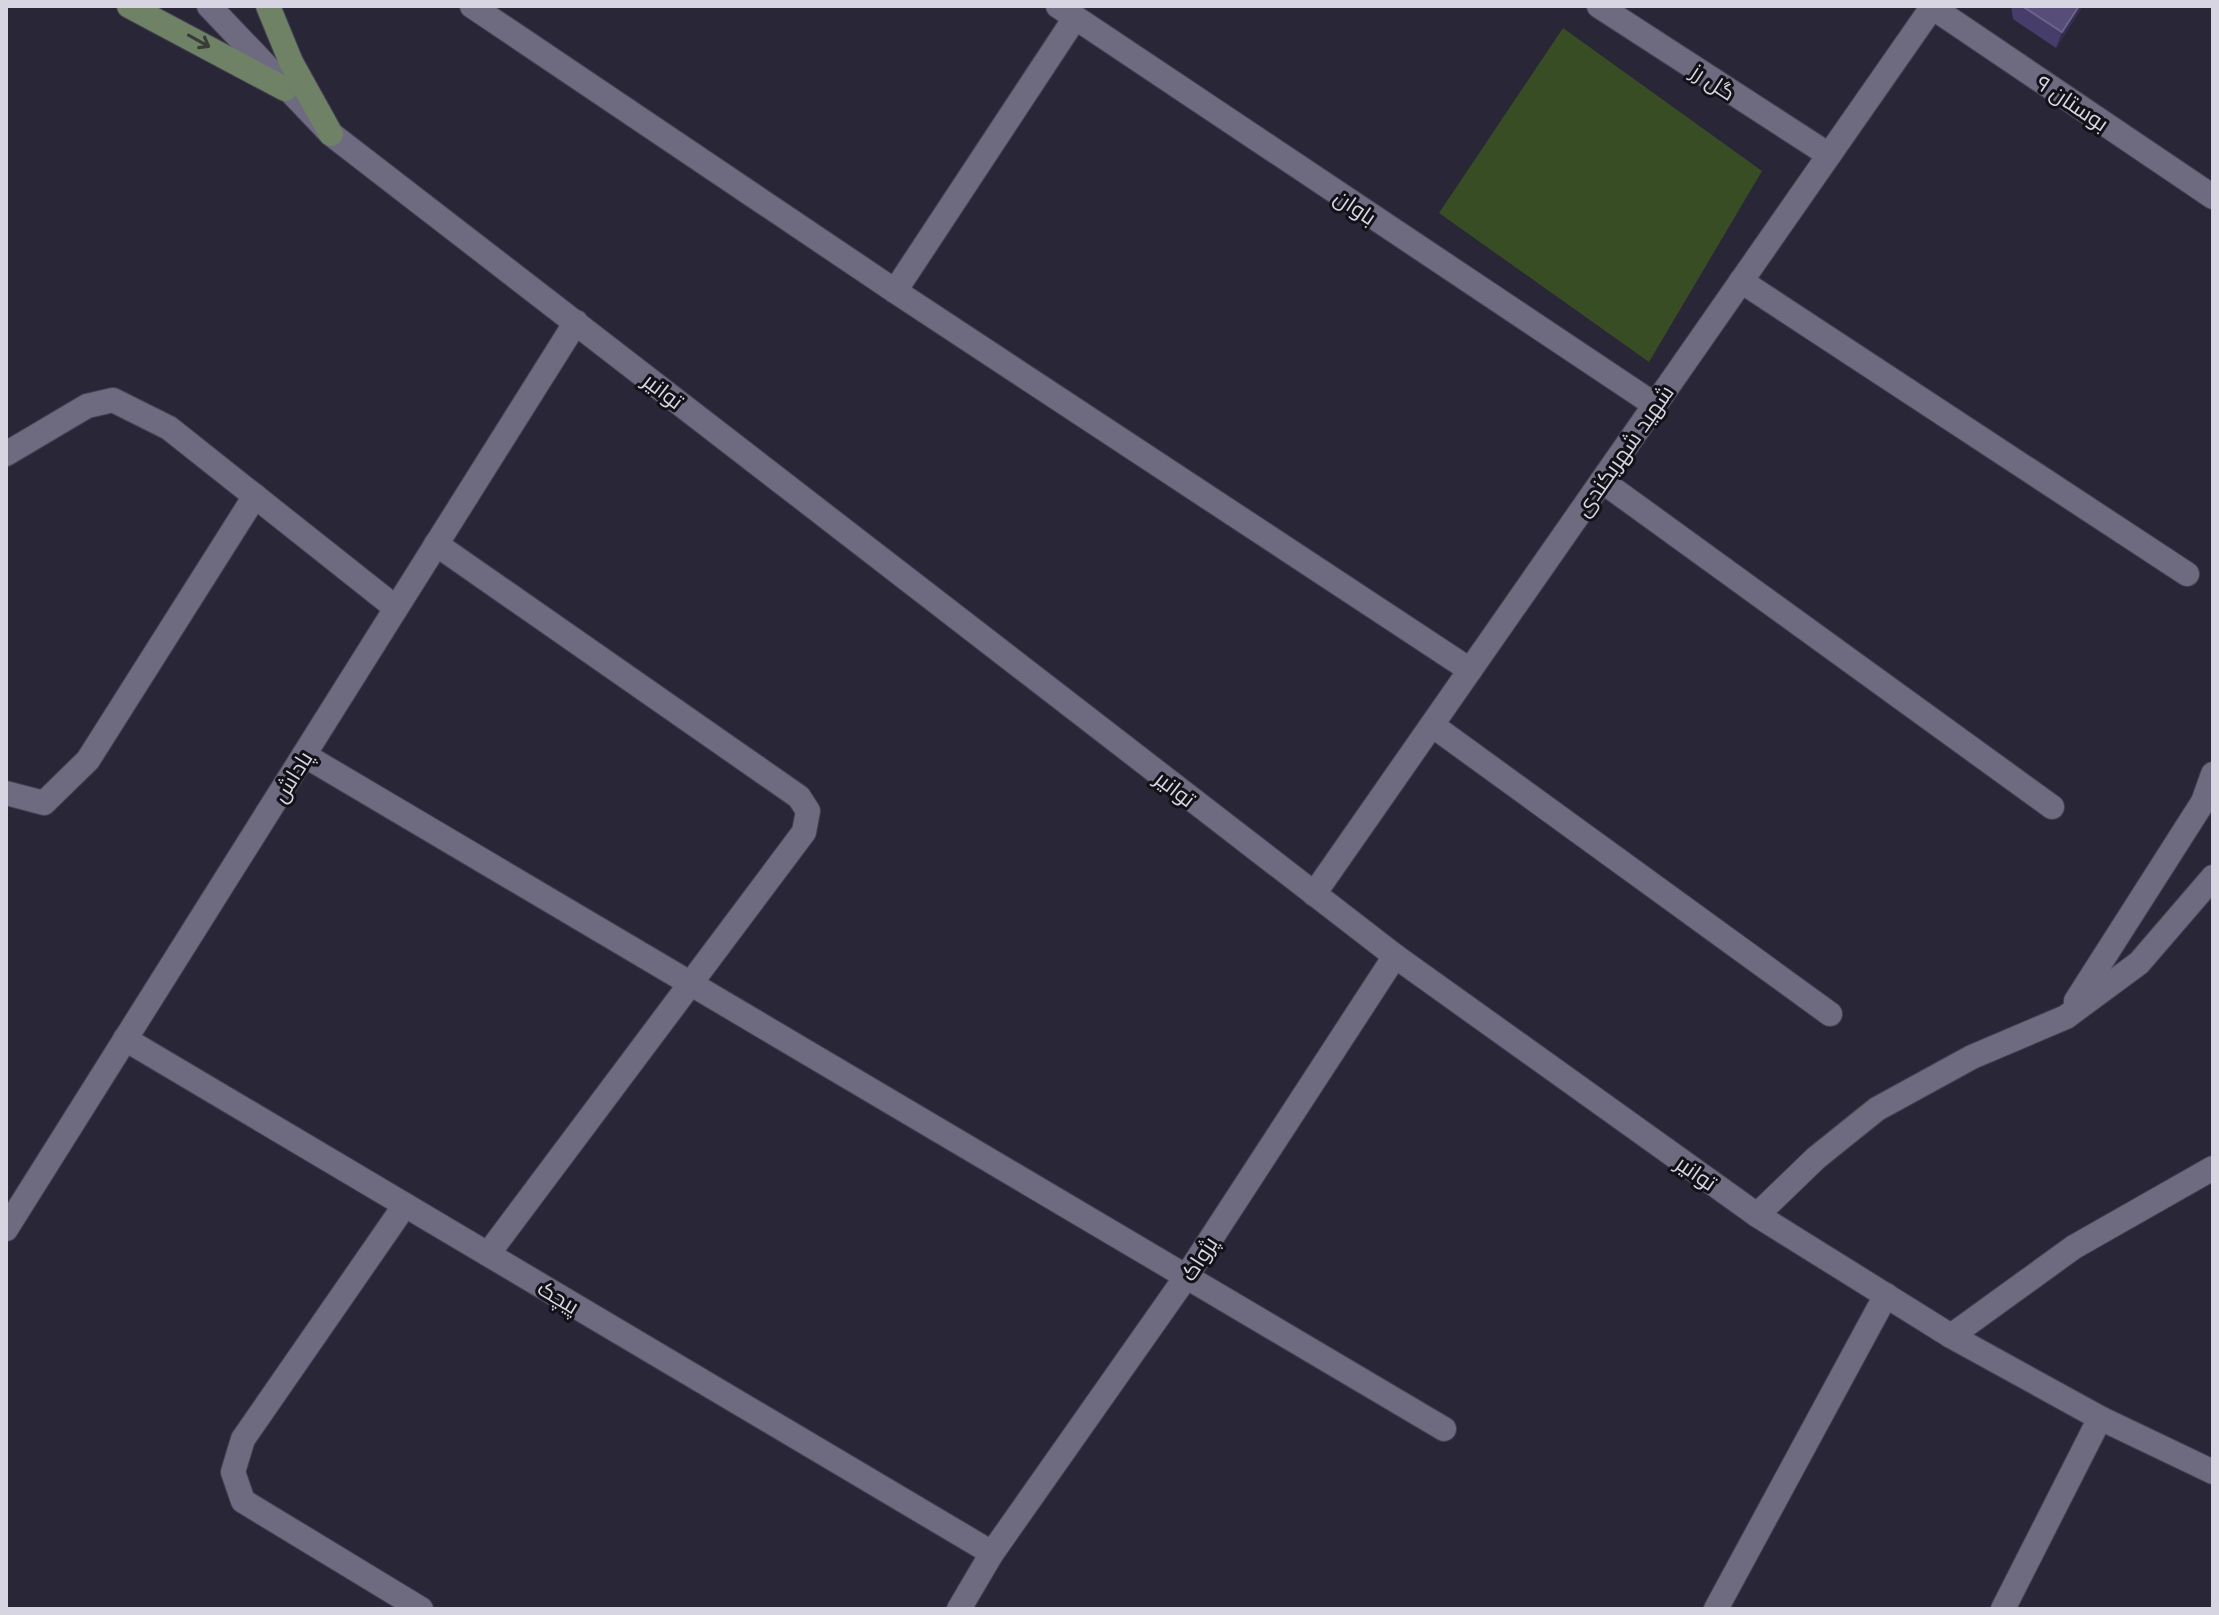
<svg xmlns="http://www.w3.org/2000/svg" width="2219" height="1615" font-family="'Noto Sans',Cairo,sans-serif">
  <rect width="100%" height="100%" fill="#292638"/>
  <path fill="#384d24" d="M 1563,28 L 1762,171 L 1649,362 L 1439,213 Z"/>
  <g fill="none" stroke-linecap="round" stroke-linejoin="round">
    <defs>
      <g id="minor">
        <path d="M 209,6 L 331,134 L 1395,956 L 1757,1215 L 1951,1336 L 2100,1418 L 2213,1472"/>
        <path d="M 472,6 L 895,291 L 1470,670"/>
        <path d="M 1058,6 L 1655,405"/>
        <path d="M 1599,6 L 1829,155"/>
        <path d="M 1932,7 L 2213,197"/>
        <path d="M 1741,281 L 2187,574"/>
        <path d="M 895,291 L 1075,18"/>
        <path d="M 6,454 L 87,406 L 113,400 L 169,428 L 396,608"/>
        <path d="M 1602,481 L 2052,807"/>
        <path d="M 436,544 L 799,797 L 808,811 L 804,832 L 488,1254"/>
        <path d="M 1432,725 L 1830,1014"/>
        <path d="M 304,755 L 1444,1429"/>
        <path d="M 6,793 L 44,803 L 88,760 L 255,496"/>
        <path d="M 1314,894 L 1933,6"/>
        <path d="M 2076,1001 L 2203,802 L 2213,774"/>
        <path d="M 125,1039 L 992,1553"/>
        <path d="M 405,1205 L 243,1439 L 233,1472 L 243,1501 L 421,1609"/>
        <path d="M 1757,1215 L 1816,1158 L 1877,1109 L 1972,1057 L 2066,1017 L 2139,963 L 2213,877"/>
        <path d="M 6,1229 L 576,322"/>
        <path d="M 1951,1336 L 2074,1247 L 2213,1168"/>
        <path d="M 959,1609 L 992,1553 L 1186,1277 L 1395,956"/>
        <path d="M 1716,1609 L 1886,1295"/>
        <path d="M 2003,1609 L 2100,1418"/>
      </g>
      <g id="major">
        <path d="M 129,6 L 285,89"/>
        <path d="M 268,6 L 291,62 L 331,134"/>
      </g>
    </defs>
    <use href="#minor" stroke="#454251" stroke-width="26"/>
    <use href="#major" stroke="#454251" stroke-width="26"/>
    <use href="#minor" stroke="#6e6b80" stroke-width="24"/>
    <use href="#major" stroke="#708266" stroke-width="24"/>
  </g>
  <path fill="#473d6b" d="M 2011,6 L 2083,6 L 2056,48 L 2013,19 Z"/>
  <path fill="#342d51" d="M 2079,6 L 2083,6 L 2056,48 L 2062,32 Z"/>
  <path fill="#564e78" stroke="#6a6388" stroke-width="2" d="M 2022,6 L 2079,6 L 2062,32 Z"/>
  <defs><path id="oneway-shaft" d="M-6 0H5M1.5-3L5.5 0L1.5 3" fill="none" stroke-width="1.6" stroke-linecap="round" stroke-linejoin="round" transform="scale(2)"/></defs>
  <use stroke="#383e37" href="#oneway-shaft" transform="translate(199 41) rotate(29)"/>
  <g text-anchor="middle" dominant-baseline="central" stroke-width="6" stroke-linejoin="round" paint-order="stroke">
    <g font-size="22" fill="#d6d5e1" stroke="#121118">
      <text transform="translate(1714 81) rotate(33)">گل رز</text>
      <text transform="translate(2073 102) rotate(34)">بوستان ۹</text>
      <text transform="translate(1356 206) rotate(34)">باوان</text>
      <text transform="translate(664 390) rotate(38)">توانیر</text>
      <text transform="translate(1623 450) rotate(-55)">شهید شهریکندی</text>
      <text transform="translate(291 776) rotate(-58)">پاداش</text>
      <text transform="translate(1176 788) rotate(38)">توانیر</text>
      <text transform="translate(1697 1172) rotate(35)">توانیر</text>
      <text transform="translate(1198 1258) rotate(-57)">پژواک</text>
      <text transform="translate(559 1296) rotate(31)">پیچک</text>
    </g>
  </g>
  <rect width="2219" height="1615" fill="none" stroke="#d6d5e1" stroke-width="16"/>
</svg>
